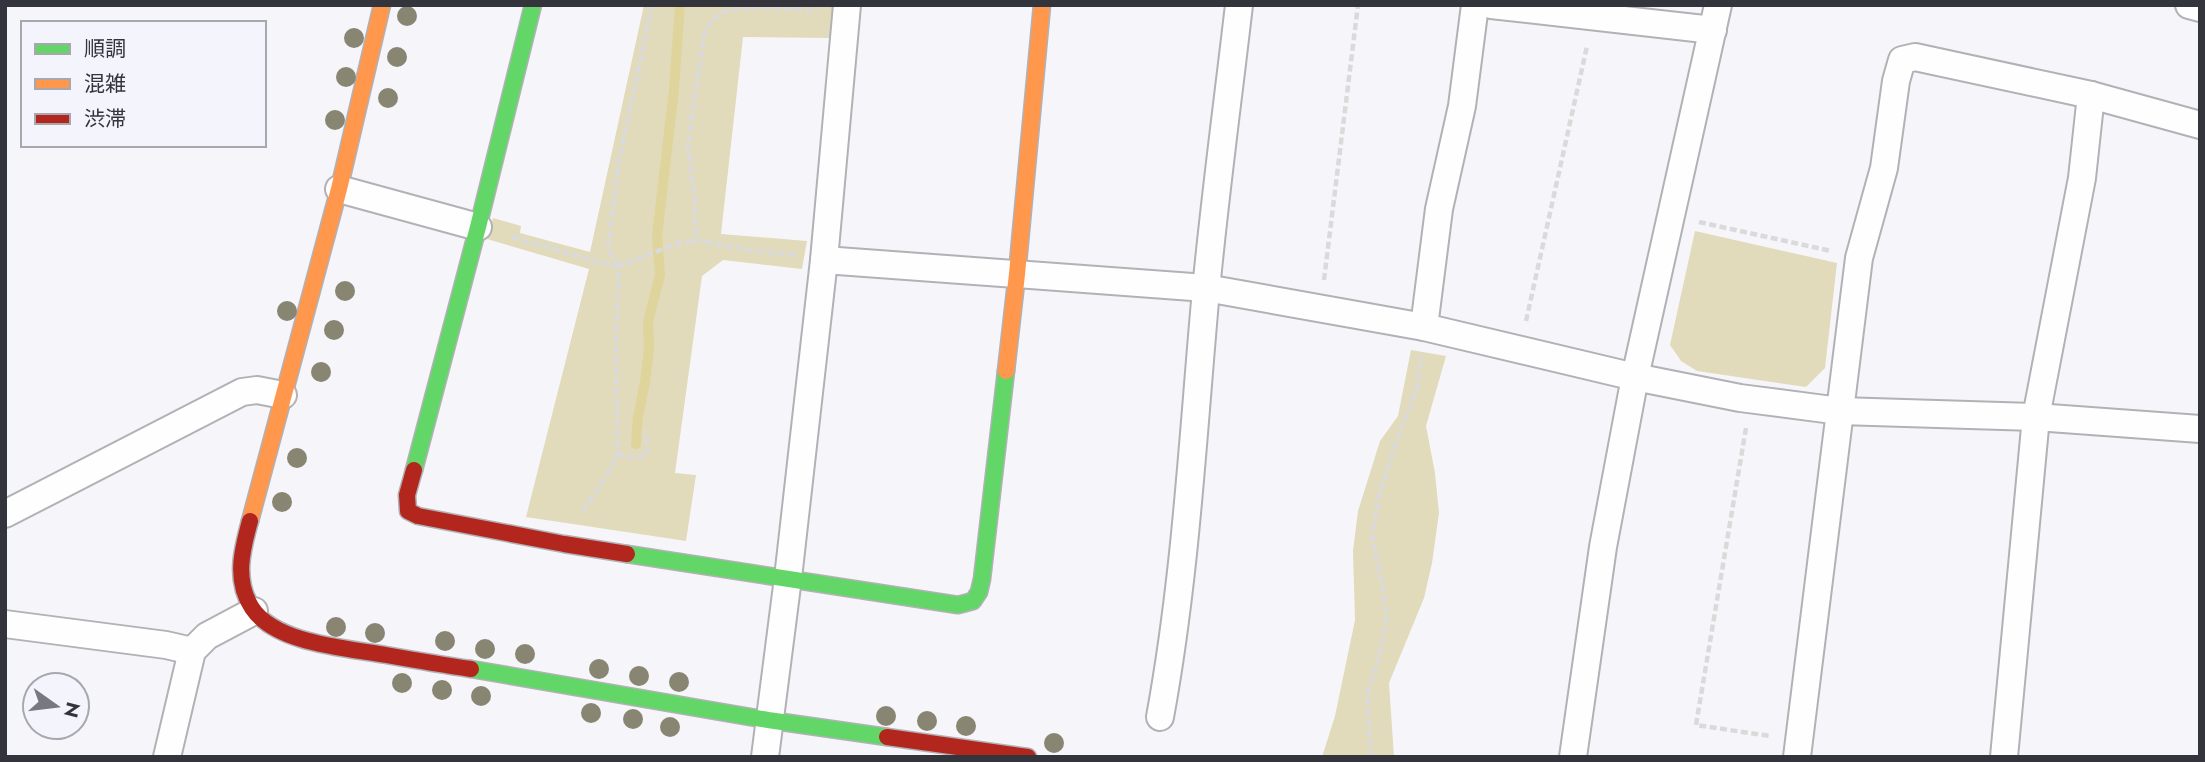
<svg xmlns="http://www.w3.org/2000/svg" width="2205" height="762" font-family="Jost,'Noto Sans JP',sans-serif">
  <rect width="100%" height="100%" fill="#f6f6fa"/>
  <g fill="#e1dabb">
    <path d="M 644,5 L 834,5 L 832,38 L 743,37 L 721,234 L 807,241 L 802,269 L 723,260 L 702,276 L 675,473 L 696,475 L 686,541 L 526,517 L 589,269 L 487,239 L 493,218 L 521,226 L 520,233 L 590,252 Z"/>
    <path d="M 1695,231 L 1837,263 L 1825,368 L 1806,387 L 1697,371 L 1681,361 L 1670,345 Z"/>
    <path d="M 1411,350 L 1446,356 L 1426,426 L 1435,473 L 1439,513 L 1432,563 L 1424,598 L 1389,683 L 1394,757 L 1322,757 L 1335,716 L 1355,620 L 1353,551 L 1358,511 L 1380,441 L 1398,416 Z"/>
  </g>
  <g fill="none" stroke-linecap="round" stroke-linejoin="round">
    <path stroke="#dfd49c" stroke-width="10" d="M 636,444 L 638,417 L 645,382 L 649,348 L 648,322 L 660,275 L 657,236 L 674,89 L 680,5"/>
    <defs>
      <g id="street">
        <path d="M 1491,5 L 1713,30"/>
        <path d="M 2189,5 L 2200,8"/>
        <path d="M 339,189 L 478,227"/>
        <path d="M 824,260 L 1206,288 L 1424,327 L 1635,377 L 1740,398 L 1840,411 L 2036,417 L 2200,429"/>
        <path d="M 1424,327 L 1439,209 L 1462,106 L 1475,5"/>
        <path d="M 5,514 L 242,392 L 257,390 L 283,395"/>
        <path d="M 5,624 L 166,645 L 192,651"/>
        <path d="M 1160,717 C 1186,576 1193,433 1206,290 C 1215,195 1228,100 1239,5"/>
        <path d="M 167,757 L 192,651 L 207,636 L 254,611"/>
        <path d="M 765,757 L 788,578 L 824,260 L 847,5"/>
        <path d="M 1573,757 L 1603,547 L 1635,377 L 1718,5"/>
        <path d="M 1797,757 L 1859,258 L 1884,168 L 1896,81 L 1902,60 L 1915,57 L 2091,95 L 2200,125"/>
        <path d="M 2004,757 L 2036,417 L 2082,178 L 2091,95"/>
      </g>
      <g id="fast">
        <path d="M 414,470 L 478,227 L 533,5"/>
        <path d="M 627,554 L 958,605 L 973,601 L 979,592 L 982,579 L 1006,371"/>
        <path d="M 471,669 L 768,720 L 887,737"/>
      </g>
      <g id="slow">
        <path d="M 1006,371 L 1017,274 L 1042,5"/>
        <path d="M 250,521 L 339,189 L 382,5"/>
      </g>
      <g id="jam">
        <path d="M 414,470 L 407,495 L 408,511 L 418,516 L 564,544 L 627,554"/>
        <path d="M 250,521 C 242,550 234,580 252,608 C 276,644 347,648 386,655 C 414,660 443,665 471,669"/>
        <path d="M 887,737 L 1028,757"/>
      </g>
    </defs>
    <use href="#street" stroke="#b1b1b6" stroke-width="30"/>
    <use href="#fast" stroke="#b1b1b6" stroke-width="19"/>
    <use href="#slow" stroke="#b1b1b6" stroke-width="19"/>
    <use href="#jam" stroke="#b1b1b6" stroke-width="19"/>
    <g stroke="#dadadb" stroke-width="4.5" stroke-dasharray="7 3.5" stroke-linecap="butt">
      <path d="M 1699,222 L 1831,251"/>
      <path d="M 512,237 L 602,263 L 618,266"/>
      <path d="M 795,255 L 749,250 L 696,240 L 695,202 L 688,145 L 704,35 C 708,25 712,19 721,13 C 736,5 799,9 817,11"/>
      <path d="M 619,266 L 608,249 L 619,161 L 652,5"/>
      <path d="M 1324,280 L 1358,5"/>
      <path d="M 1526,321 L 1587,46"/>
      <path d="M 1746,428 L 1696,725 L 1770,736"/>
      <path d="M 617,453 L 627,457 L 644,457 C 650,447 648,442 643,431"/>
      <path d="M 583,511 L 612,467 L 617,453 L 616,329 L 619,266 L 676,244 L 696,240"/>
      <path d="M 1371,757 L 1367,694 L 1378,661 L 1387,618 L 1382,584 L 1372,537 L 1379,496 L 1396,442 L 1417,389 L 1421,355"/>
    </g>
    <use href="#street" stroke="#fefefe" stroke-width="26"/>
    <use href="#fast" stroke="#63d668" stroke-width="16"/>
    <use href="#slow" stroke="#ff974d" stroke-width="16"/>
    <use href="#jam" stroke="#b3261e" stroke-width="16"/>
  </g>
  <g fill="#898573">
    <circle cx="407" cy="16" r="10"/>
    <circle cx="354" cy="38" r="10"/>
    <circle cx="397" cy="57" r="10"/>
    <circle cx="346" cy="77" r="10"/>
    <circle cx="388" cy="98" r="10"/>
    <circle cx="335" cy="120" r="10"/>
    <circle cx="345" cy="291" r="10"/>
    <circle cx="287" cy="311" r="10"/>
    <circle cx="334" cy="330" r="10"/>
    <circle cx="321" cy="372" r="10"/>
    <circle cx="297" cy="458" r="10"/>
    <circle cx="282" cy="502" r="10"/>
    <circle cx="336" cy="627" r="10"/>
    <circle cx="375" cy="633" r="10"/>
    <circle cx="445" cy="641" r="10"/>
    <circle cx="485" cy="649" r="10"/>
    <circle cx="525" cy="654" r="10"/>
    <circle cx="599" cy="669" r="10"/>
    <circle cx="639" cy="676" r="10"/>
    <circle cx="679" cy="682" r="10"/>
    <circle cx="402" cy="683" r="10"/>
    <circle cx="442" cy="690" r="10"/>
    <circle cx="481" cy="696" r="10"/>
    <circle cx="591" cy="713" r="10"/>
    <circle cx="886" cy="716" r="10"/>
    <circle cx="633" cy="719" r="10"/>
    <circle cx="927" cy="721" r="10"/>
    <circle cx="966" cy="726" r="10"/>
    <circle cx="670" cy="727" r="10"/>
    <circle cx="1054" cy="743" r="10"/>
  </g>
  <rect width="2205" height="762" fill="none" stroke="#34353c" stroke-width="14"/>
  <rect x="21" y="21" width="245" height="126" fill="#f4f5fc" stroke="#a7a8af" stroke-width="2"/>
  <rect x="35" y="44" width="35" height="10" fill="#63d668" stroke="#a7a8af" stroke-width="2"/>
  <text x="84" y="56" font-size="21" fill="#34353c">順調</text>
  <rect x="35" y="79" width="35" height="10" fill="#ff974d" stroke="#a7a8af" stroke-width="2"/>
  <text x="84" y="91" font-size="21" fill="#34353c">混雑</text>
  <rect x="35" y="114" width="35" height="10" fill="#b3261e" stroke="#a7a8af" stroke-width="2"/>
  <text x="84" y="126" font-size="21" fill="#34353c">渋滞</text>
  <g transform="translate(56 706) rotate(104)"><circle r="33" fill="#f4f5fc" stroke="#a7a8af" stroke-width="2"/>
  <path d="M0-5L12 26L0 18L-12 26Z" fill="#78797e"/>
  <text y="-10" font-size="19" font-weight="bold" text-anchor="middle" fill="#34353c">N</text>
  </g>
</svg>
